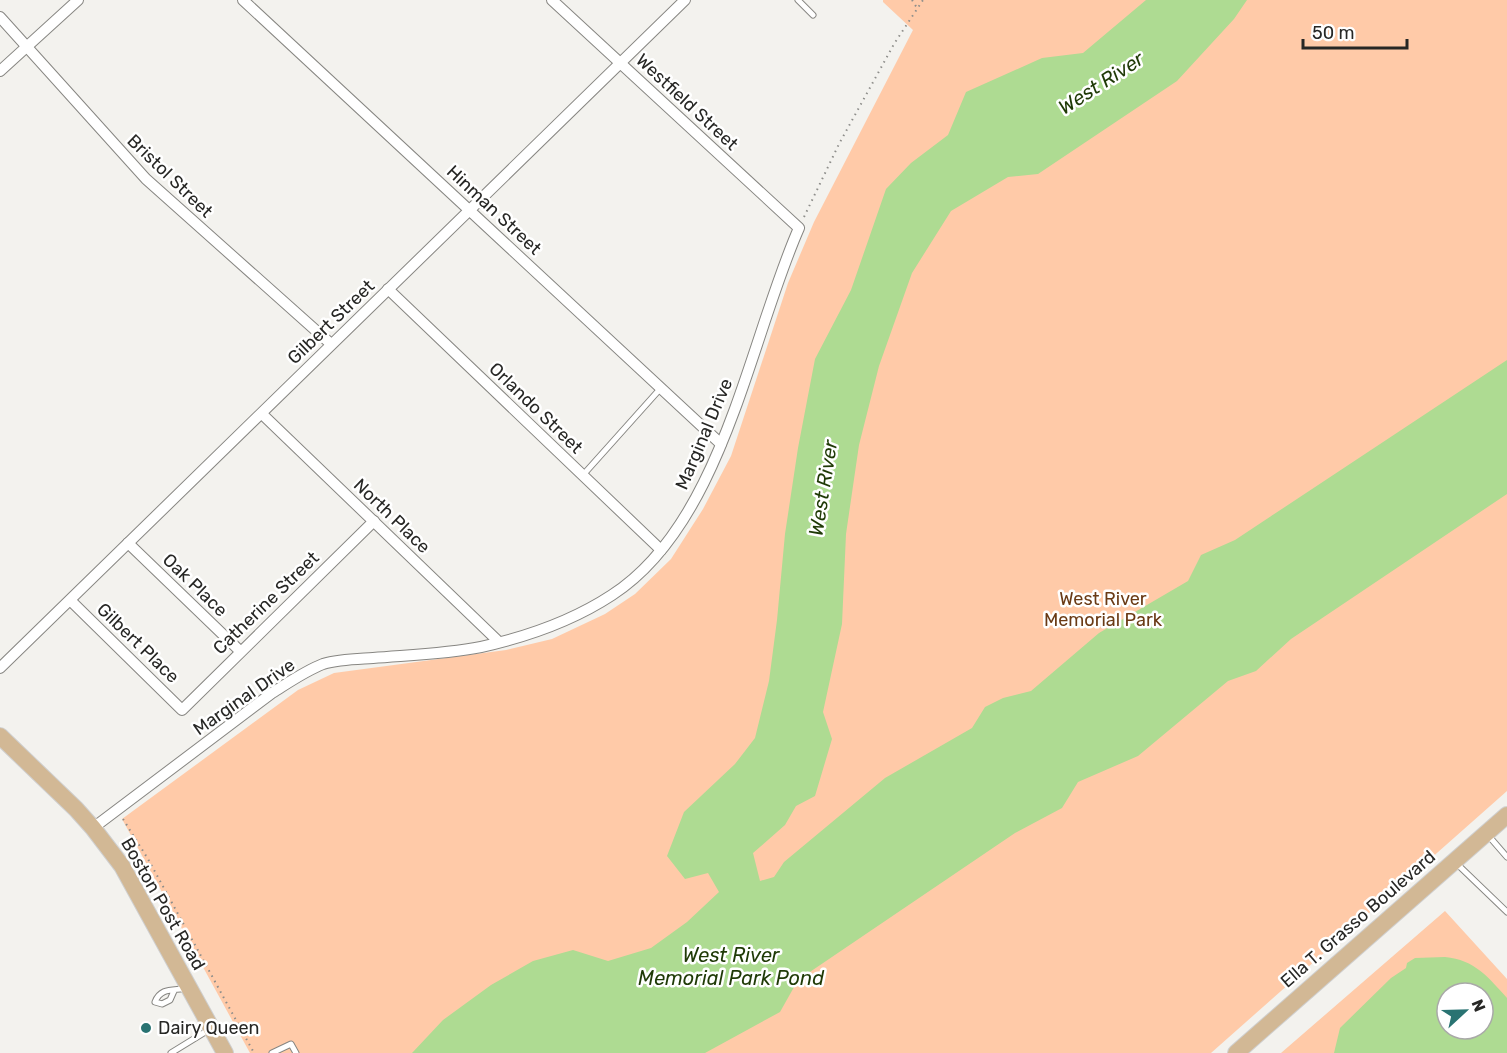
<svg xmlns="http://www.w3.org/2000/svg" width="1507" height="1053" font-family="Rubik,sans-serif">
  <rect width="100%" height="100%" fill="#f3f2ee"/>
  <g fill="#ffcaa8" fill-rule="evenodd">
    <path d="M 883,0 L 1507,0 L 1507,791 L 1211,1053 L 250,1053 L 122,819 L 298,690 L 334,673 L 506,650 L 552,639 L 605,614 L 635,594 L 671,559 L 703,509 L 731,456 L 788,283 L 814,222 L 913,30 L 883,2 Z"/>
    <path d="M 1445,911 L 1507,979 L 1507,1053 L 1281,1053 ZM 1447,993 L 1483,993 L 1483,1029 L 1447,1029 Z"/>
  </g>
  <g fill="#aedb92" fill-rule="evenodd">
    <path d="M 1146,0 L 1247,0 L 1234,19 L 1177,81 L 1038,174 L 1008,177 L 951,211 L 912,273 L 879,366 L 859,445 L 846,534 L 842,624 L 823,712 L 832,739 L 815,796 L 796,806 L 785,825 L 753,853 L 760,881 L 774,877 L 784,862 L 885,778 L 972,728 L 985,707 L 1003,698 L 1031,691 L 1099,633 L 1188,581 L 1201,555 L 1235,540 L 1507,360 L 1507,494 L 1291,639 L 1256,671 L 1228,681 L 1138,756 L 1078,782 L 1062,808 L 1015,833 L 798,980 L 780,1012 L 705,1053 L 412,1053 L 443,1020 L 491,985 L 533,961 L 573,950 L 608,961 L 651,948 L 687,922 L 719,892 L 708,873 L 685,879 L 667,856 L 684,812 L 735,764 L 755,738 L 769,681 L 777,620 L 785,534 L 798,448 L 815,359 L 851,290 L 886,189 L 911,163 L 948,135 L 966,92 L 1042,58 L 1083,53 Z"/>
    <path d="M 1445,957 C 1475,960 1488,977 1507,998 L 1507,1053 L 1334,1053 L 1340,1028 L 1391,978 L 1406,968 L 1407,963 L 1415,958 ZM 1447,993 L 1483,993 L 1483,1029 L 1447,1029 Z"/>
  </g>
  <g fill="none" stroke-linecap="round" stroke-linejoin="round">
    <defs>
      <g id="lane">
        <path d="M 798,0 L 813,15"/>
        <path d="M 583,475 L 660,389"/>
        <path d="M 1487,834 L 1507,857"/>
        <path d="M 1455,862 L 1507,912"/>
        <path d="M 174,991 L 170,1000 L 162,1004 L 155,1002 C 161,987 173,991 188,988"/>
        <path d="M 171,1053 L 210,1029"/>
        <path d="M 272,1053 L 291,1044 L 296,1053"/>
      </g>
      <g id="street">
        <path d="M 243,0 L 721,444"/>
        <path d="M 0,17 L 146,179 L 331,344"/>
        <path d="M 0,71 L 78,0"/>
        <path d="M 388,289 L 661,550"/>
        <path d="M 262,414 L 499,642"/>
        <path d="M 128,543 L 240,651"/>
        <path d="M 71,601 L 182,710 L 374,521"/>
        <path d="M 0,668 L 685,0"/>
        <path d="M 93,828 L 272,693 C 288,683 305,671 323,664 C 339,659 357,659 373,658 C 409,655 446,654 481,647 C 526,637 574,620 612,595 C 722,524 749,341 799,228 L 552,0"/>
      </g>
      <g id="primary">
        <path d="M 0,736 L 76,809 L 93,828 L 122,866 L 225,1053"/>
        <path d="M 1236,1053 L 1507,815"/>
      </g>
    </defs>
    <use href="#lane" stroke="#878682" stroke-width="7"/>
    <use href="#street" stroke="#878682" stroke-width="12"/>
    <use href="#primary" stroke="#cfcfcf" stroke-width="18"/>
    <g stroke="#8d8d8a" stroke-width="2" stroke-dasharray="1.5 4.5" stroke-linecap="butt">
      <path d="M 912,0 L 917,8"/>
      <path d="M 804,217 L 839,144 L 894,44 L 923,0"/>
      <path d="M 123,819 L 148,859 L 254,1053"/>
    </g>
    <use href="#lane" stroke="#fff" stroke-width="5"/>
    <use href="#street" stroke="#fff" stroke-width="10"/>
    <use href="#primary" stroke="#d2b895" stroke-width="16"/>
  </g>
  <circle fill="#297372" stroke="#fff" stroke-width="2" cx="146" cy="1028" r="6"/>
  <g text-anchor="middle" dominant-baseline="central" stroke-width="5" stroke-linejoin="round" paint-order="stroke">
    <g font-size="18" fill="#272725" stroke="#fff">
      <text transform="translate(687 102) rotate(43)">Westfield Street</text>
      <text transform="translate(170 176) rotate(44)">Bristol Street</text>
      <text transform="translate(494 210) rotate(43)">Hinman Street</text>
      <text transform="translate(331 322) rotate(-44)">Gilbert Street</text>
      <text transform="translate(536 408) rotate(44)">Orlando Street</text>
      <text transform="translate(704 434) rotate(-67)">Marginal Drive</text>
      <text transform="translate(392 516) rotate(44)">North Place</text>
      <text transform="translate(195 585) rotate(44)">Oak Place</text>
      <text transform="translate(266 603) rotate(-44)">Catherine Street</text>
      <text transform="translate(138 643) rotate(44)">Gilbert Place</text>
      <text transform="translate(244 697) rotate(-35)">Marginal Drive</text>
      <text transform="translate(163 904) rotate(60)">Boston Post Road</text>
      <text transform="translate(1358 919) rotate(-41)">Ella T. Grasso Boulevard</text>
    </g>
    <g font-size="18" fill="#6a3a15" stroke="#fff">
      <text x="1103" y="599">West River<tspan x="1103" dy="21">Memorial Park</tspan></text>
    </g>
    <g font-size="18" fill="#272725" stroke="#fff" text-anchor="start">
      <text x="158" y="1028">Dairy Queen</text>
    </g>
    <g font-size="20" font-style="italic" fill="#1f3a06" stroke="#fff">
      <text transform="translate(1101 83) rotate(-33)">West River</text>
      <text transform="translate(823 488) rotate(-81)">West River</text>
      <text x="731" y="955">West River<tspan x="731" dy="23">Memorial Park Pond</tspan></text>
    </g>
  </g>
  <g transform="translate(1465 1011) rotate(68)"><circle r="28" fill="#ffffff" stroke="#a9a9a8" stroke-width="1.5"/>
  <path d="M0-4.5L10 22L0 15L-10 22Z" fill="#297372"/>
  <text y="-9" font-size="16" font-weight="bold" text-anchor="middle" fill="#272725">N</text>
  </g>
  <path d="M1303 39v9h104v-9" fill="none" stroke="#272725" stroke-width="3"/>
  <text x="1312" y="39" font-size="18" fill="#272725" stroke="#ffffff" stroke-width="4.5" paint-order="stroke">50 m</text>
</svg>
